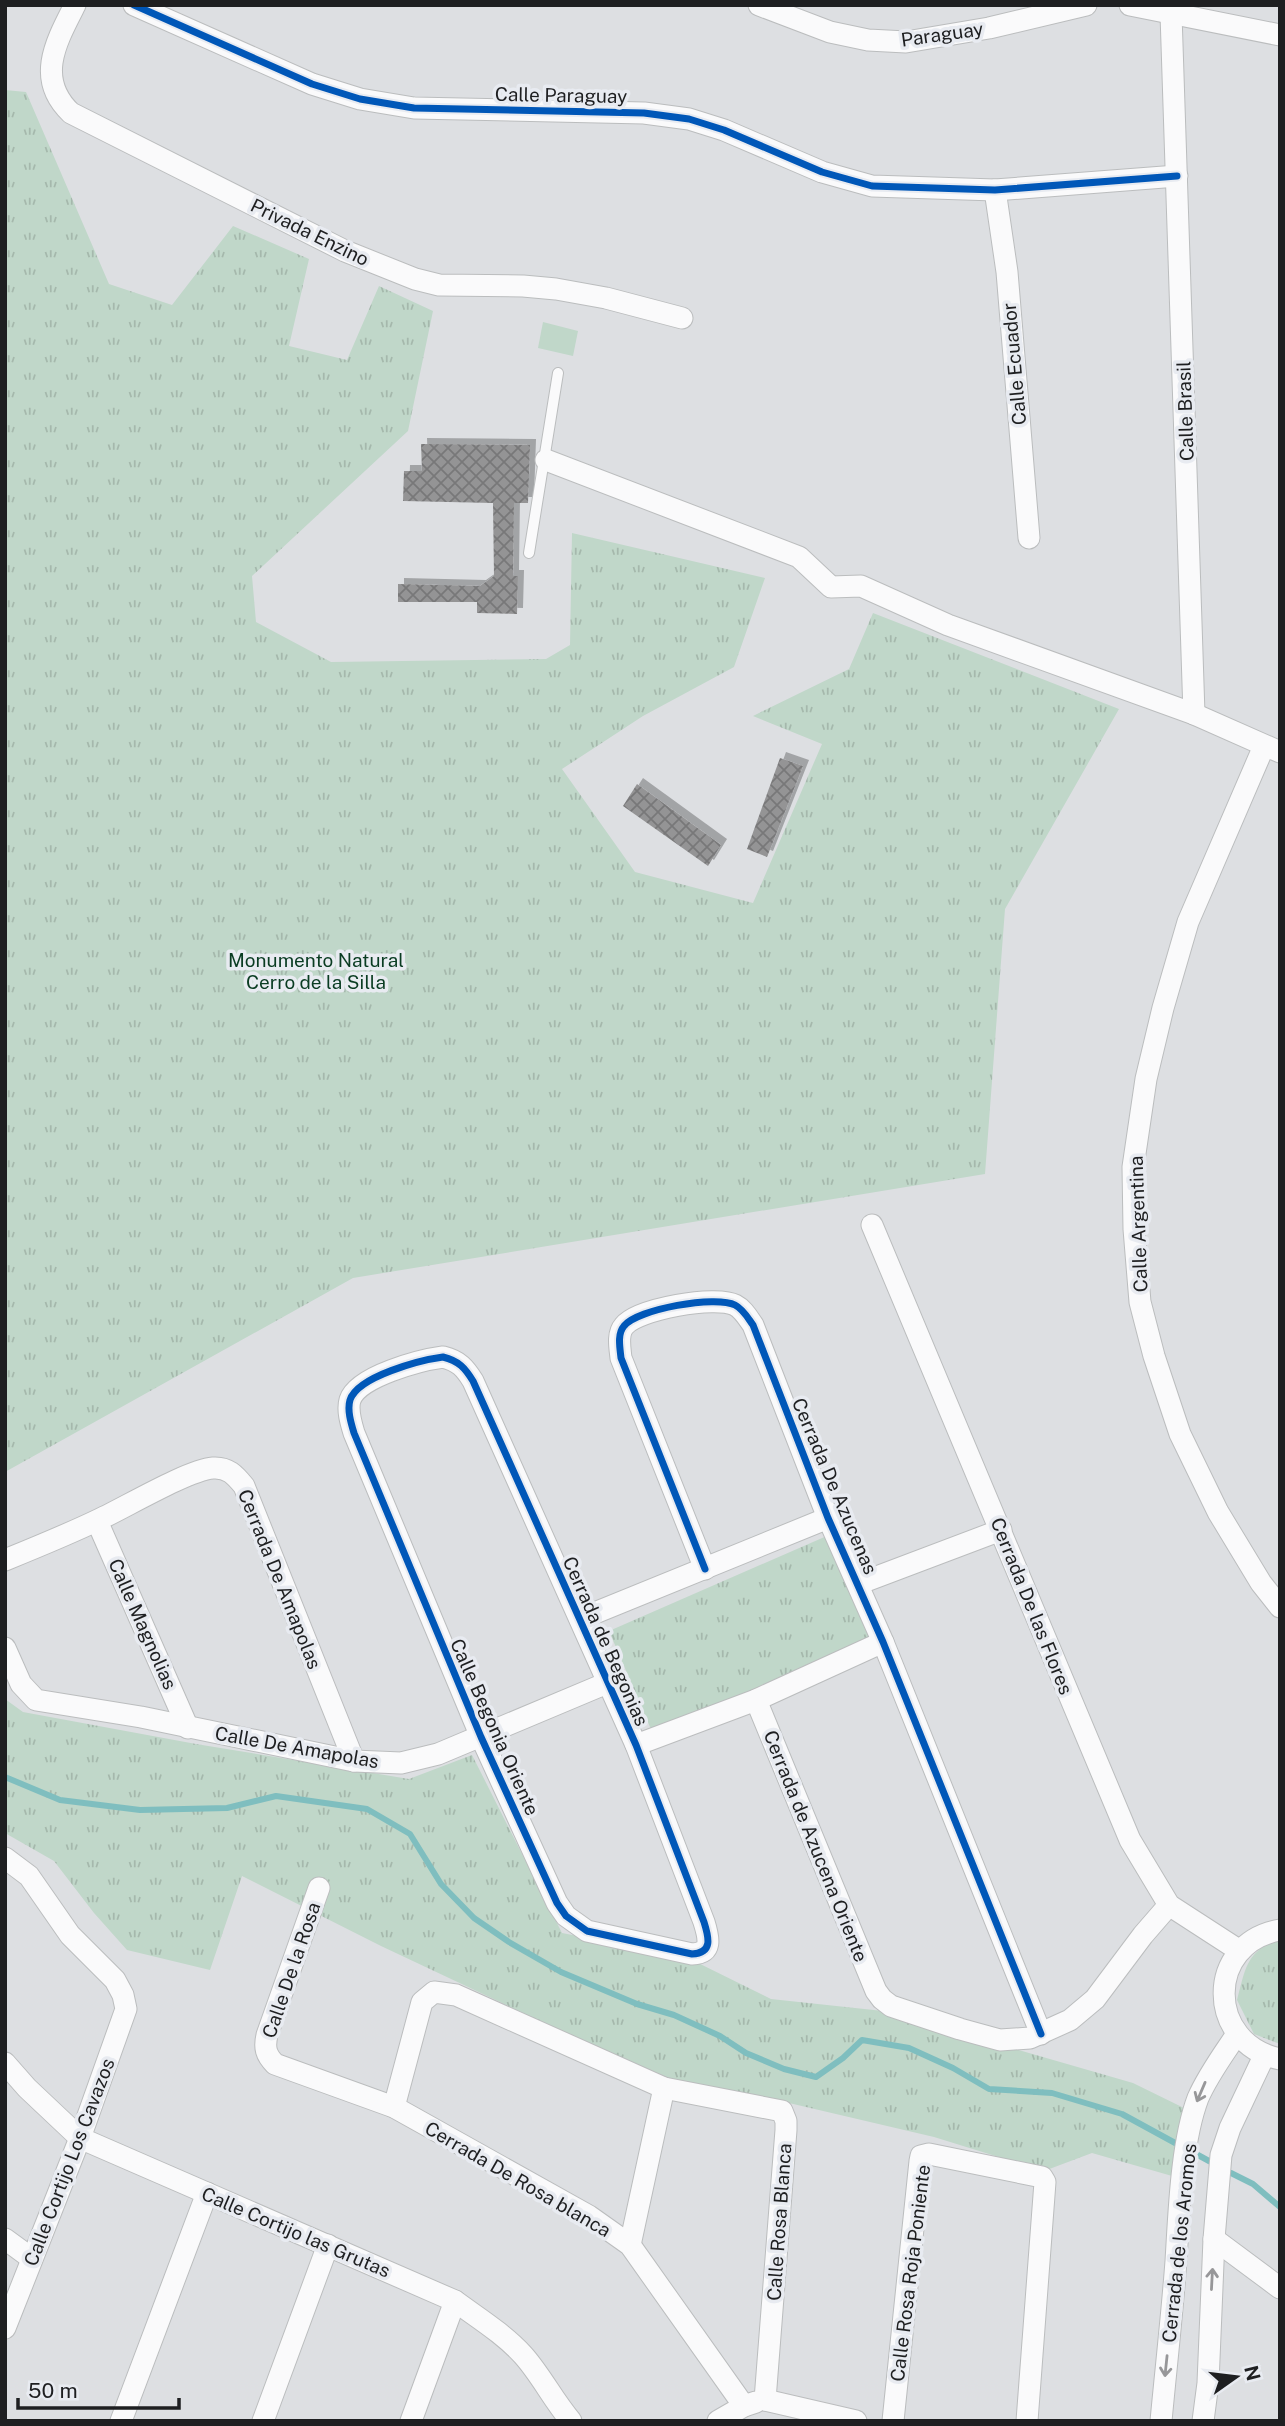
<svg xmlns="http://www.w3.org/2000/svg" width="1285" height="2426" font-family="'Public Sans',sans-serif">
  <defs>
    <pattern id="grass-tufts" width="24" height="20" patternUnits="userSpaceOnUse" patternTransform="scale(1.75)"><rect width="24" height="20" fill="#c0d7c9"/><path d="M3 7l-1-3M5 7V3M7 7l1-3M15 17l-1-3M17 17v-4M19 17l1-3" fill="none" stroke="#a5b8ac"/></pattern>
    <pattern id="building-cross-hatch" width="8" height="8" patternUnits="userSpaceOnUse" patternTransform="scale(1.75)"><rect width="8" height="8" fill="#949495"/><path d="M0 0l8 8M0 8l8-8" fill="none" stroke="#787879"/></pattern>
    <filter id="shadow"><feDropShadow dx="6" dy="-6" stdDeviation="0" flood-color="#0004"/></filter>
  </defs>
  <rect width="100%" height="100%" fill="#dddfe2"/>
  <g fill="url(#grass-tufts)">
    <path d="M 5,90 L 26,92 L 109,284 L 172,305 L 233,226 L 309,259 L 289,346 L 347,360 L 379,286 L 433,311 L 408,431 L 252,576 L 256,622 L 331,662 L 546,659 L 570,645 L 572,533 L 765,578 L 734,667 L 643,716 L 562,769 L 635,872 L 753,903 L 822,744 L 753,716 L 849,669 L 873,613 L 1119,709 L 1005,909 L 985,1174 L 353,1278 L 5,1472 Z"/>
    <path d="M 829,1535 L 874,1639 L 653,1734 L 609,1631 Z"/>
    <path d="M 5,1699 L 23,1712 L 196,1744 L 409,1779 L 472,1755 L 562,1933 L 686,1957 L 771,1999 L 883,2011 L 1133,2083 L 1184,2108 L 1179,2178 L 1092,2153 L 1044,2171 L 934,2137 L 789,2103 L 665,2080 L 381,1946 L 242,1876 L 210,1970 L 127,1950 L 94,1913 L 54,1861 L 5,1833 Z"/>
    <path d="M 1280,1938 L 1280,2044 L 1254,2034 L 1237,2000 C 1246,1967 1246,1952 1280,1938 Z"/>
  </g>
  <path fill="#c0d7c9" d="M 543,322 L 578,331 L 573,356 L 538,348 Z"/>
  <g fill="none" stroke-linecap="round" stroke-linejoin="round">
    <g stroke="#7fbebf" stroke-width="6">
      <path d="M 5,1777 L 60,1800 L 140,1810 L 227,1808 L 276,1796 L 367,1809 L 410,1834 L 441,1884 L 474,1918 L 509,1942 L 561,1972 L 637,2004 L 674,2015 L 720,2036 L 746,2053 L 784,2069 L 816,2077 L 843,2058 L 862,2040 L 909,2048 L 953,2068 L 989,2089 L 1052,2093 L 1122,2114 L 1177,2144"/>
      <path d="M 1198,2155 L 1209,2161"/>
      <path d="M 1231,2173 L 1253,2184 L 1280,2207"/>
    </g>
  </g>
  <g fill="url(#building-cross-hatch)" filter="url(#shadow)">
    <path d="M 421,444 L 530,445 L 528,503 L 514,503 L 513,576 L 518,576 L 517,614 L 477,613 L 477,602 L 398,602 L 398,584 L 480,586 L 494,576 L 493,503 L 403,501 L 404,471 L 422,471 Z"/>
    <path d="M 780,758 L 803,766 L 767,857 L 747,849 Z"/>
    <path d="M 637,784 L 721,845 L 708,866 L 623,806 Z"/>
  </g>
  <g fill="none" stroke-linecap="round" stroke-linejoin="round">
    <defs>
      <path id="lane" d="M 529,553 L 558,373"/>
      <g id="street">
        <path d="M 75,5 C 56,42 35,79 71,113 L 345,251 L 415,279 L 439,285 L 523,286 L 556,289 L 606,298 L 682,318"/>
        <path d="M 134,5 L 312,84 L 360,99 L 414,108 L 644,113 L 689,119 L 724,130 L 822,172 L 872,186 L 995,190 L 1177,176"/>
        <path d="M 759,5 L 830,32 L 868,40 L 906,42 L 989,28 L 1086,5"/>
        <path d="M 1130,5 L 1280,35"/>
        <path d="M 1171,14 L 1194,714"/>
        <path d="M 995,190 L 1007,272 L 1029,538"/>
        <path d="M 546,460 L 799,557 L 831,587 L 861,586 L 948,625 L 1194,714 L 1280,752"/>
        <path d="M 1264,746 L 1188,922 L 1163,1008 L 1146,1079 L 1133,1167 L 1134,1229 L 1140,1302 L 1154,1356 L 1180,1434 L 1218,1512 L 1261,1583 L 1280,1607"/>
        <path d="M 872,1225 L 1130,1840 L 1169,1905 L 1240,1951"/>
        <path d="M 443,1357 C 459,1361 465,1368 473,1381 L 636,1745 L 704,1922 C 709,1938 713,1953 692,1954 L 587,1931 L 566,1916 L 557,1903 L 481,1737 L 354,1433 C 351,1423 347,1410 350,1400 C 358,1376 421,1360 443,1357 Z"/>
        <path d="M 97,1521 L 188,1728"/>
        <path d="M 5,1560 C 37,1547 69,1534 100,1519 C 126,1507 188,1470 213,1468 C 228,1467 235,1475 244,1486 L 354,1761"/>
        <path d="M 705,1569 L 621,1358 C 620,1348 617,1334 624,1326 C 637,1309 716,1295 735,1305 C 743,1309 748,1318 753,1325 L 828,1518 L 883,1642 L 1041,2034"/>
        <path d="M 858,1584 L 1001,1530"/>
        <path d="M 580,1619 L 828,1518"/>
        <path d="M 5,1648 L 21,1684 L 36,1700 L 141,1717 L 354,1761 L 401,1763 L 438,1754 L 607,1683"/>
        <path d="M 756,1700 L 876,1991 L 882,1999 L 891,2006 L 960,2029 L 1000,2040 L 1030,2038 L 1070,2020 L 1095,1999 L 1143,1935 L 1169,1905"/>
        <path d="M 636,1745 L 756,1700 L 883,1642"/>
        <path d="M 5,1858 L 29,1876 L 70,1935 L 115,1980 L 123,1995 L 126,2009 L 80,2138 L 5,2328"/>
        <path d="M 319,1888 L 267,2035 C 264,2048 266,2055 275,2064 L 394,2107 L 589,2216 L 630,2245 L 744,2406"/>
        <path d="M 1280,1930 C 1205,1943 1206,2044 1280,2059"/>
        <path d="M 5,2063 L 27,2088 L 80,2138 L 455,2301 C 478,2318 504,2334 523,2355 C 541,2375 553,2400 571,2421"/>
        <path d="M 394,2107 L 422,2002 L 434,1992 L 456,1995 L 664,2088 L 782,2111 L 786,2121 L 786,2130 L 765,2400"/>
        <path d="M 5,2239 L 31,2258"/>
        <path d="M 1214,2239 L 1280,2288"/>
        <path d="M 630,2245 L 664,2088"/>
        <path d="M 765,2400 L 856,2421"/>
        <path d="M 121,2421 L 207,2193"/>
        <path d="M 263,2421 L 328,2245"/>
        <path d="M 411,2421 L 455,2301"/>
        <path d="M 718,2421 L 744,2406 L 756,2402"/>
        <path d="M 893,2421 L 920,2161 L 921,2156 L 929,2154 L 1042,2177 L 1045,2182 L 1027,2421"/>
        <path d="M 1161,2421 C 1166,2368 1172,2315 1176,2261 C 1179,2213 1181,2143 1198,2098 C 1208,2075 1223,2055 1237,2034"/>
        <path d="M 1203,2421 L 1208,2383 L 1214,2239 L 1221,2155 L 1230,2128 L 1264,2056"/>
      </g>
    </defs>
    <use href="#lane" stroke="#bbbdbe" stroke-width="12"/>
    <use href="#street" stroke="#bbbdbe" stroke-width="23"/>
    <use href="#lane" stroke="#fafafb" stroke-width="10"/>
    <use href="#street" stroke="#fafafb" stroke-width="21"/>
    <defs>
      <g id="cycleway">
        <path d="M 134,5 L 312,84 L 360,99 L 414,108 L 644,113 L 689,119 L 724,130 L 822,172 L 872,186 L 995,190 L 1177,176"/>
        <path d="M 443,1357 C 459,1361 465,1368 473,1381 L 636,1745 L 704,1922 C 709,1938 713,1953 692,1954 L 587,1931 L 566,1916 L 557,1903 L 481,1737 L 354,1433 C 351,1423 347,1410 350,1400 C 358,1376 421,1360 443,1357 Z"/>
        <path d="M 705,1569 L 621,1358 C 620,1348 617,1334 624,1326 C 637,1309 716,1295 735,1305 C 743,1309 748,1318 753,1325 L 828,1518 L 883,1642 L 1041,2034"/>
      </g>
    </defs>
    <use href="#cycleway" stroke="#e8ebf1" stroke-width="11"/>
    <use href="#cycleway" stroke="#0057b8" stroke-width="7"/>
  </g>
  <defs><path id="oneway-shaft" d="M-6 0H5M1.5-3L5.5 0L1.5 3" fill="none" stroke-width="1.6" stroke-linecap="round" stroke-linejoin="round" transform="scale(1.75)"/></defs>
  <g stroke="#979799">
    <use href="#oneway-shaft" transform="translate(1201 2092) rotate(113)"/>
    <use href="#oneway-shaft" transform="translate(1212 2279) rotate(-87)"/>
    <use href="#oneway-shaft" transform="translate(1166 2366) rotate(96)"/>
  </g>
  <g text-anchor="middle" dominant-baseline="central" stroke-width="7" stroke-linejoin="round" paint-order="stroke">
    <g font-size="19" fill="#1e1f21" stroke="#e8ebf1">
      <text transform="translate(942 34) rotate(-8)">Paraguay</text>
      <text transform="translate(561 95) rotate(1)">Calle Paraguay</text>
      <text transform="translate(310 232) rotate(26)">Privada Enzino</text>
      <text transform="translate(1014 364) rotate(-95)">Calle Ecuador</text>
      <text transform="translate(1185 411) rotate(-92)">Calle Brasil</text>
      <text transform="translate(1138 1224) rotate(-92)">Calle Argentina</text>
      <text transform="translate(835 1486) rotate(67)">Cerrada De Azucenas</text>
      <text transform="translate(280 1579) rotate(68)">Cerrada De Amapolas</text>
      <text transform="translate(1032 1606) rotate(68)">Cerrada De las Flores</text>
      <text transform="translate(143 1624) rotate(66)">Calle Magnolias</text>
      <text transform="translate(606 1641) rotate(66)">Cerrada de Begonias</text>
      <text transform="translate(495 1727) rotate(66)">Calle Begonia Oriente</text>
      <text transform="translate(297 1747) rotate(10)">Calle De Amapolas</text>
      <text transform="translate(816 1846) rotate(68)">Cerrada de Azucena Oriente</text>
      <text transform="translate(291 1970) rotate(-71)">Calle De la Rosa</text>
      <text transform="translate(69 2162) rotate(-69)">Calle Cortijo Los Cavazos</text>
      <text transform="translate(518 2179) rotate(30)">Cerrada De Rosa blanca</text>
      <text transform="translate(779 2222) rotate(-86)">Calle Rosa Blanca</text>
      <text transform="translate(296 2232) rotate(23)">Calle Cortijo las Grutas</text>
      <text transform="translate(1179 2243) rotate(-84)">Cerrada de los Aromos</text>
      <text transform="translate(910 2273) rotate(-83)">Calle Rosa Roja Poniente</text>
    </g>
    <g font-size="19" fill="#0a3c22" stroke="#e8ebf1">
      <text x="316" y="960">Monumento Natural<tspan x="316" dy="22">Cerro de la Silla</tspan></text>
    </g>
  </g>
  <rect width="1285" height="2426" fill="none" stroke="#1e1f21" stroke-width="14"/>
  <g transform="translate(1236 2377) rotate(76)" stroke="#e8ebf1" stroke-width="5" paint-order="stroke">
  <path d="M0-5L12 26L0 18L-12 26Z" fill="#1e1f21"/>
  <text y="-10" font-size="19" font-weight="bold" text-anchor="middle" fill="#1e1f21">N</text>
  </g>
  <path d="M18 2398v10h161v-10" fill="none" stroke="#1e1f21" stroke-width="3.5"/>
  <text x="28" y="2398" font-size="21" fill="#1e1f21" stroke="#e8ebf1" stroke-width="5" paint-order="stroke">50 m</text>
</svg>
